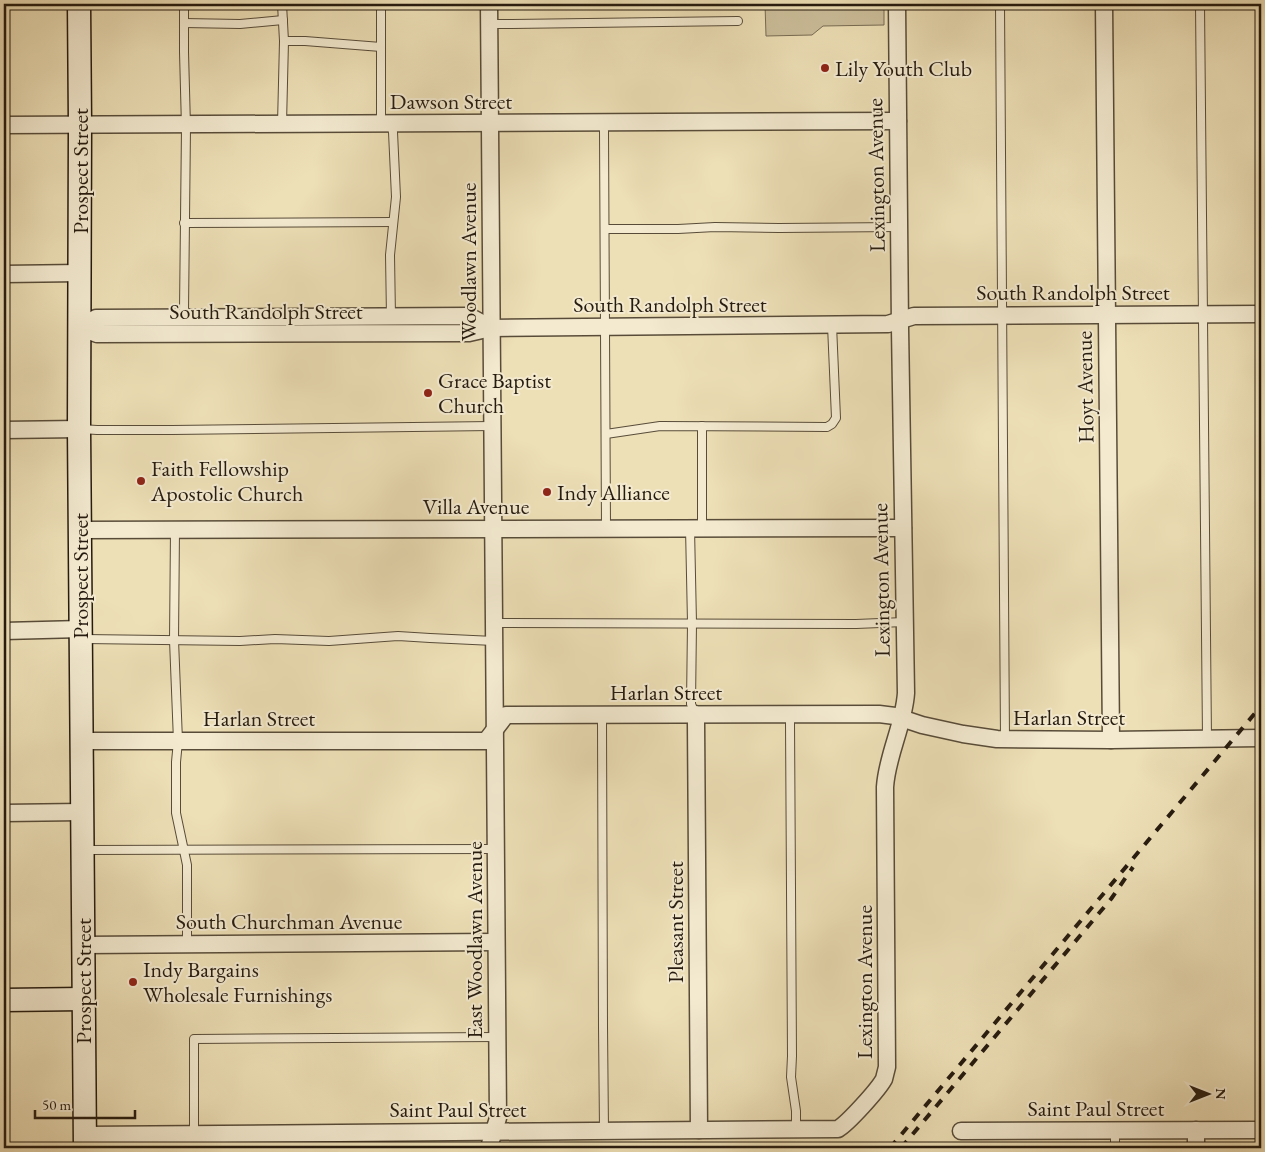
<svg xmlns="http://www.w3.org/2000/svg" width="1265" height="1152" font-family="'EB Garamond',serif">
  <rect width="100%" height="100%" fill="#eddfb6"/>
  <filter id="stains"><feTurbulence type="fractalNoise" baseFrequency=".004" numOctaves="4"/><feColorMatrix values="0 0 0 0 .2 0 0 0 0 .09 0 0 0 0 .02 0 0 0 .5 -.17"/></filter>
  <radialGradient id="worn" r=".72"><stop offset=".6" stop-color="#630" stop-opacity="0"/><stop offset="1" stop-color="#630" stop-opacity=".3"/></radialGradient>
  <path fill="#cbbe9a" stroke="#786c54" d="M 765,4 L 884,4 L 884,25 L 823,26 L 812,35 L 766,36 Z"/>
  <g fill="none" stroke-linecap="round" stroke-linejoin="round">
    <defs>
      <g id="lane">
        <path d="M 1000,4 L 1005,739"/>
        <path d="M 1200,4 L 1207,739"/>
        <path d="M 184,23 L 240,24 L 283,20"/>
        <path d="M 489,24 L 512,24 L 738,21"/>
        <path d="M 284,41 L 305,41 L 381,47"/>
        <path d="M 603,123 L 604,131 L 606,528"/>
        <path d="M 282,124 L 284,41 L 282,4"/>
        <path d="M 379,124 L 381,115 L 381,4"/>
        <path d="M 391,124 L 393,132 L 396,197 L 390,255 L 391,317"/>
        <path d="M 184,223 L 393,222"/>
        <path d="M 605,229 L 678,229 L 715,227 L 779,228 L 899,227"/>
        <path d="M 184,311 L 186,127 L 184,52 L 184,4"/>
        <path d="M 702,426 L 702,528"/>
        <path d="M 81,429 L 97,430 L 172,430 L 492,426"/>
        <path d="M 606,434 L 660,426 L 827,427 L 832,424 L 836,418 L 832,325"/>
        <path d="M 690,528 L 692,623 L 691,704 L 695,714"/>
        <path d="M 175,530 L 174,640 L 178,741 L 176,762 L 176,813 L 187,865 L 187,944"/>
        <path d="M 494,623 L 856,624 L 904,622"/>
        <path d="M 84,639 L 240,641 L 275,639 L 329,641 L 398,636 L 430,638 L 494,641"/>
        <path d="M 600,714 L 602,722 L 603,1027 L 604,1130"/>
        <path d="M 788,714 L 790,721 L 792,1056 L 791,1077 L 796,1111 L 796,1129"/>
        <path d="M 85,850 L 496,849"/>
        <path d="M 1115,1130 L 1115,1148"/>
        <path d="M 181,1134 L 181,1148"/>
        <path d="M 194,1134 L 194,1039 L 497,1037"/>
      </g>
      <g id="street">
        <path d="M 489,4 L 498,1118 L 490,1144 L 490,1148"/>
        <path d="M 1104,4 L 1111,740"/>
        <path d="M 4,125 L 898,121"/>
        <path d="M 4,274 L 80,273"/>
        <path d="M 79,327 L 97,334 L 469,333 L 491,328 L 888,324 L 914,316 L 1261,314"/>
        <path d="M 79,327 L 96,318 L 469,316 L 491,328"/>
        <path d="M 4,430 L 79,429"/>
        <path d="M 80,530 L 903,528"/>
        <path d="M 4,631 L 81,629"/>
        <path d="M 695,714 L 696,722 L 699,1130"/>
        <path d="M 82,741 L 486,741 L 506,715 L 879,714 L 895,716 L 922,725 L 963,734 L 997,739 L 1111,740 L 1261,738"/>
        <path d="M 4,813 L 82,812"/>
        <path d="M 83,945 L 496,942"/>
        <path d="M 1196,1130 L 1196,1148"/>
        <path d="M 961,1131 L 1261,1130"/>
        <path d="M 84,1135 L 838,1129 C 848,1123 878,1090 884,1079 C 885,1075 886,1071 887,1067 L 885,787 C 887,755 904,725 906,693 L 900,328 L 897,4"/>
      </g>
      <g id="secondary">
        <path d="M 79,4 L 80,125 L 79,429 L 85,1148"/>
        <path d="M 4,1000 L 83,999"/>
      </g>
    </defs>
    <use href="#lane" stroke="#584c39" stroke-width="10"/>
    <use href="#street" stroke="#584c39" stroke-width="19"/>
    <use href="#secondary" stroke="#261b0f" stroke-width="25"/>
    <use href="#lane" stroke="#f3ead0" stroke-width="8"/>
    <use href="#street" stroke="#f3ead0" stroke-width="16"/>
    <use href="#secondary" stroke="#f3ead0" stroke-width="22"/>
    <g stroke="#261b0f" stroke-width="4" stroke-dasharray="9 9" stroke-linecap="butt">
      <path d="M 890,1148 L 1261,706"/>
      <path d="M 901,1148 L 1111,899 L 1133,867"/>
    </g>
  </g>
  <g fill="#8f2418" stroke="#f3ead0" stroke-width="2">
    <circle cx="825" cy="68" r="5"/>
    <circle cx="428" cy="393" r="5"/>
    <circle cx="141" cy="481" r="5"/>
    <circle cx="547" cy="492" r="5"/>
    <circle cx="133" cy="982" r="5"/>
  </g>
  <g text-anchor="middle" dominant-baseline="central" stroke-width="4" stroke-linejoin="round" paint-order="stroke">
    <g font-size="22" fill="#261b0f" stroke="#f3ead0" text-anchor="start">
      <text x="835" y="68">Lily Youth Club</text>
      <text x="438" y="380">Grace Baptist<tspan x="438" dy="25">Church</tspan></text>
      <text x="151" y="468">Faith Fellowship<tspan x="151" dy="25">Apostolic Church</tspan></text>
      <text x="557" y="492">Indy Alliance</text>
      <text x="143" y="969">Indy Bargains<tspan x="143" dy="25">Wholesale Furnishings</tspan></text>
    </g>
    <g font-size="22" fill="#261b0f" stroke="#f3ead0">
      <text x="451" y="101">Dawson Street</text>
      <text transform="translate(80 171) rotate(-90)">Prospect Street</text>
      <text transform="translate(876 175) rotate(-91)">Lexington Avenue</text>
      <text transform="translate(468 262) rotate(-90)">Woodlawn Avenue</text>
      <text x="1073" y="292">South Randolph Street</text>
      <text x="670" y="304">South Randolph Street</text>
      <text x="266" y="311">South Randolph Street</text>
      <text transform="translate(1085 387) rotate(-91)">Hoyt Avenue</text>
      <text x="476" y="506">Villa Avenue</text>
      <text transform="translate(80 576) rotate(-90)">Prospect Street</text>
      <text transform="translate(881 580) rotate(-91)">Lexington Avenue</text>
      <text x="666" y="692">Harlan Street</text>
      <text x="1069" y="717">Harlan Street</text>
      <text x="259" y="718">Harlan Street</text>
      <text x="289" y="921">South Churchman Avenue</text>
      <text transform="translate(675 922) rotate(-90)">Pleasant Street</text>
      <text transform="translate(474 940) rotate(-90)">East Woodlawn Avenue</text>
      <text transform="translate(83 981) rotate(-90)">Prospect Street</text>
      <text transform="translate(864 982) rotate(-90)">Lexington Avenue</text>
      <text x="1096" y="1108">Saint Paul Street</text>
      <text x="458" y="1109">Saint Paul Street</text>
    </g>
  </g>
  <rect width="1265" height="1152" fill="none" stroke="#eddfb6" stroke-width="20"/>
  <rect x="5" y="5" width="1255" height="1142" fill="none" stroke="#261b0f" stroke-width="2.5"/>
  <rect x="10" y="10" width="1245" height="1132" fill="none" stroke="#261b0f"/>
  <g transform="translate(1208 1094) rotate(90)" stroke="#f3ead0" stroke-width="4" paint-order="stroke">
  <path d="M0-4L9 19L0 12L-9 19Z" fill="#261b0f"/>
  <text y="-8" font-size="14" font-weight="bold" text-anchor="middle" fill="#261b0f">N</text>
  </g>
  <path d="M35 1110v8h100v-8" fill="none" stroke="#261b0f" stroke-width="2.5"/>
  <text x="42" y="1110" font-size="15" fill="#261b0f" stroke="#f3ead0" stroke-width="4" paint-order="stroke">50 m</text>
  <rect width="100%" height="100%" filter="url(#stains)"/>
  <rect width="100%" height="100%" fill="url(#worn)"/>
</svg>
